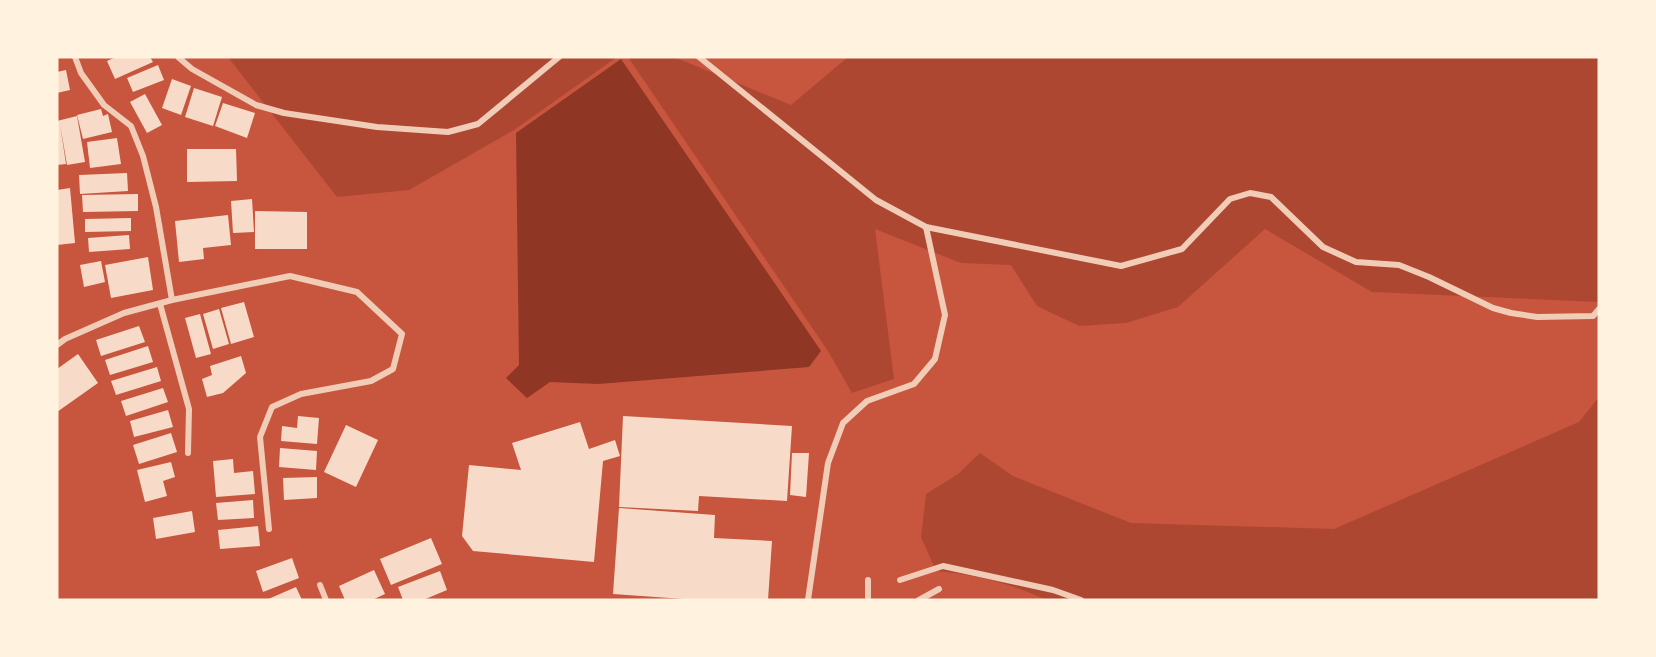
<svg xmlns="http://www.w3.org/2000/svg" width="1656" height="657" font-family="'Noto Sans',sans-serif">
  <rect width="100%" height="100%" fill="#c8553d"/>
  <g fill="#ae4732">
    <path d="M 228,57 L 617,57 L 514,130 L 409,190 L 337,197 Z"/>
    <path d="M 628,57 L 674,57 L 791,105 L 848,57 L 1599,57 L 1599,302 L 1372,292 L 1265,229 L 1178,307 L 1126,323 L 1079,326 L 1037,306 L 1011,265 L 961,263 L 875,229 L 894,379 L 852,393 L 828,351 Z"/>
    <path d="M 1599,397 L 1599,600 L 1047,600 C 1012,584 974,574 936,571 L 921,537 L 926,494 L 958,474 L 980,453 L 1013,476 L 1131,523 L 1334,529 L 1579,422 Z"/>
  </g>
  <path fill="#8f3625" d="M 621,59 L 821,351 L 809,367 L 598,384 L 550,382 L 527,398 L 506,378 L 519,365 L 516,133 Z"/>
  <g fill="#f7dbc8">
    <path d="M 116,57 L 150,57 L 153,62 L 115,79 L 107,61 Z"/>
    <path d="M 158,65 L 164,80 L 133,92 L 127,78 Z"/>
    <path d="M 66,70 L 70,90 L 57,93 L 57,72 Z"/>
    <path d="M 172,79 L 191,86 L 181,115 L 162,108 Z"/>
    <path d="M 194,88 L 222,97 L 213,126 L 185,117 Z"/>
    <path d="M 145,94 L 162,125 L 147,133 L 130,102 Z"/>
    <path d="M 223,103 L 255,113 L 247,138 L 215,126 Z"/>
    <path d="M 101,109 L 103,116 L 108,114 L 112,132 L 83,139 L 77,115 Z"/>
    <path d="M 77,116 L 85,162 L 67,165 L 60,124 L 66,164 L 57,165 L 57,121 Z"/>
    <path d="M 117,138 L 121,164 L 90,168 L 87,142 Z"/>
    <path d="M 187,149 L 236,149 L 237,181 L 187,182 Z"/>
    <path d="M 127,173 L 128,191 L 80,194 L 79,175 Z"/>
    <path d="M 70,188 L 75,243 L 57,245 L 57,190 Z"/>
    <path d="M 138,194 L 138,211 L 83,212 L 82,195 Z"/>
    <path d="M 252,199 L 254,232 L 233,233 L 231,201 Z"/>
    <path d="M 255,211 L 307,212 L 307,249 L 255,249 Z"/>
    <path d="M 228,215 L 231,245 L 203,248 L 204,259 L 179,262 L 175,221 Z"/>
    <path d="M 131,218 L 131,231 L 85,232 L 85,219 Z"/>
    <path d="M 129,235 L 130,249 L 89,252 L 88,238 Z"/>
    <path d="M 148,257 L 153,290 L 111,298 L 105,265 Z"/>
    <path d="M 101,261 L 105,282 L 84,287 L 80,265 Z"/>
    <path d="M 244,302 L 254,337 L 231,344 L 221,308 Z"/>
    <path d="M 219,309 L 229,344 L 213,349 L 203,314 Z"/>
    <path d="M 200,314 L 211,354 L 196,358 L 185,318 Z"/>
    <path d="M 139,326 L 145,342 L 101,356 L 96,340 Z"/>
    <path d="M 148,346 L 153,362 L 110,375 L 105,360 Z"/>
    <path d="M 78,354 L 98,383 L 57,412 L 57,369 Z"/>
    <path d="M 241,356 L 246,373 L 223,393 L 207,397 L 202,379 L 212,375 L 210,366 Z"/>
    <path d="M 157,367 L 161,381 L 116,395 L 111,381 Z"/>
    <path d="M 163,388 L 168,402 L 126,416 L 121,401 Z"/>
    <path d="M 168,410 L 173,427 L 134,437 L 130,421 Z"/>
    <path d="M 298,416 L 319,418 L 317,444 L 281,441 L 282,426 L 297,428 Z"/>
    <path d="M 623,416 L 792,426 L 787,501 L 699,496 L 698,511 L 619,507 Z"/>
    <path d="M 580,422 L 589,449 L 615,440 L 620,456 L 603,461 L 594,562 L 473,551 L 462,536 L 469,465 L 521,470 L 512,443 Z"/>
    <path d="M 346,425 L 378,440 L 356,487 L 324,472 Z"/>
    <path d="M 171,433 L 177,452 L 139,464 L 133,445 Z"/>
    <path d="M 280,448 L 317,451 L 316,470 L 279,467 Z"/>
    <path d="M 792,453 L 809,453 L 806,497 L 790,495 Z"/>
    <path d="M 233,459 L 234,473 L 253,471 L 255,494 L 216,497 L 213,461 Z"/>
    <path d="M 171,462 L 175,477 L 163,481 L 167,496 L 145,502 L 137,470 Z"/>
    <path d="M 317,477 L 317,498 L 284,500 L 283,478 Z"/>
    <path d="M 253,500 L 254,518 L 218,520 L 216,503 Z"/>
    <path d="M 619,508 L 715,515 L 714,538 L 772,541 L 768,600 L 698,600 L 613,594 Z"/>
    <path d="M 192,511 L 195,532 L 156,539 L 153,518 Z"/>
    <path d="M 258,526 L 260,546 L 220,549 L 218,530 Z"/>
    <path d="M 431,538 L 442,564 L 391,585 L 380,559 Z"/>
    <path d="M 292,558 L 299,578 L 263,592 L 256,571 Z"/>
    <path d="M 374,570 L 385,594 L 372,600 L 345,600 L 339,586 Z"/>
    <path d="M 440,571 L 447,590 L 423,600 L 403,600 L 398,587 Z"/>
    <path d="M 296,587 L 302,600 L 266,600 Z"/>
  </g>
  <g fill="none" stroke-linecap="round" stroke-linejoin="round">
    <g stroke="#f1ccb7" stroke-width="6">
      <path d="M 75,57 L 81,73 L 104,105 L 131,126 L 143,156 L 156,207 L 172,300"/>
      <path d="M 178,57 L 192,69 L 256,105 L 284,113 L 377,127 L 448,132 L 478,124 L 559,57"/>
      <path d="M 699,57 L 876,200 L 926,227 L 1121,266 L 1182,249 L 1230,199 L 1250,193 L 1271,197 L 1323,247 L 1356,262 L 1399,265 L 1429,277 L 1493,308 L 1511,313 L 1537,317 L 1593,316 L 1599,309"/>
      <path d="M 160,304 L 189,409 L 188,453"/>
      <path d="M 57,345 L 65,339 L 124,313 L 172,300 L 290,276 L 357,292 L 402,334 L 393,369 L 371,381 L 301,394 L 272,407 L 260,437 L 269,529"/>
      <path d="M 900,580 L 943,566 L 1053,590 L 1081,600"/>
      <path d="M 320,585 L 326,600"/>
      <path d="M 808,600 L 828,463 L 843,423 L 867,401 L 914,384 L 935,359 L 945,315 L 926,227"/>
      <path d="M 868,600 L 868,580"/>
      <path d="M 919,600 L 939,589"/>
    </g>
  </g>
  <rect width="1656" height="657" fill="none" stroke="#fff3e0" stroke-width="117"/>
</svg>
